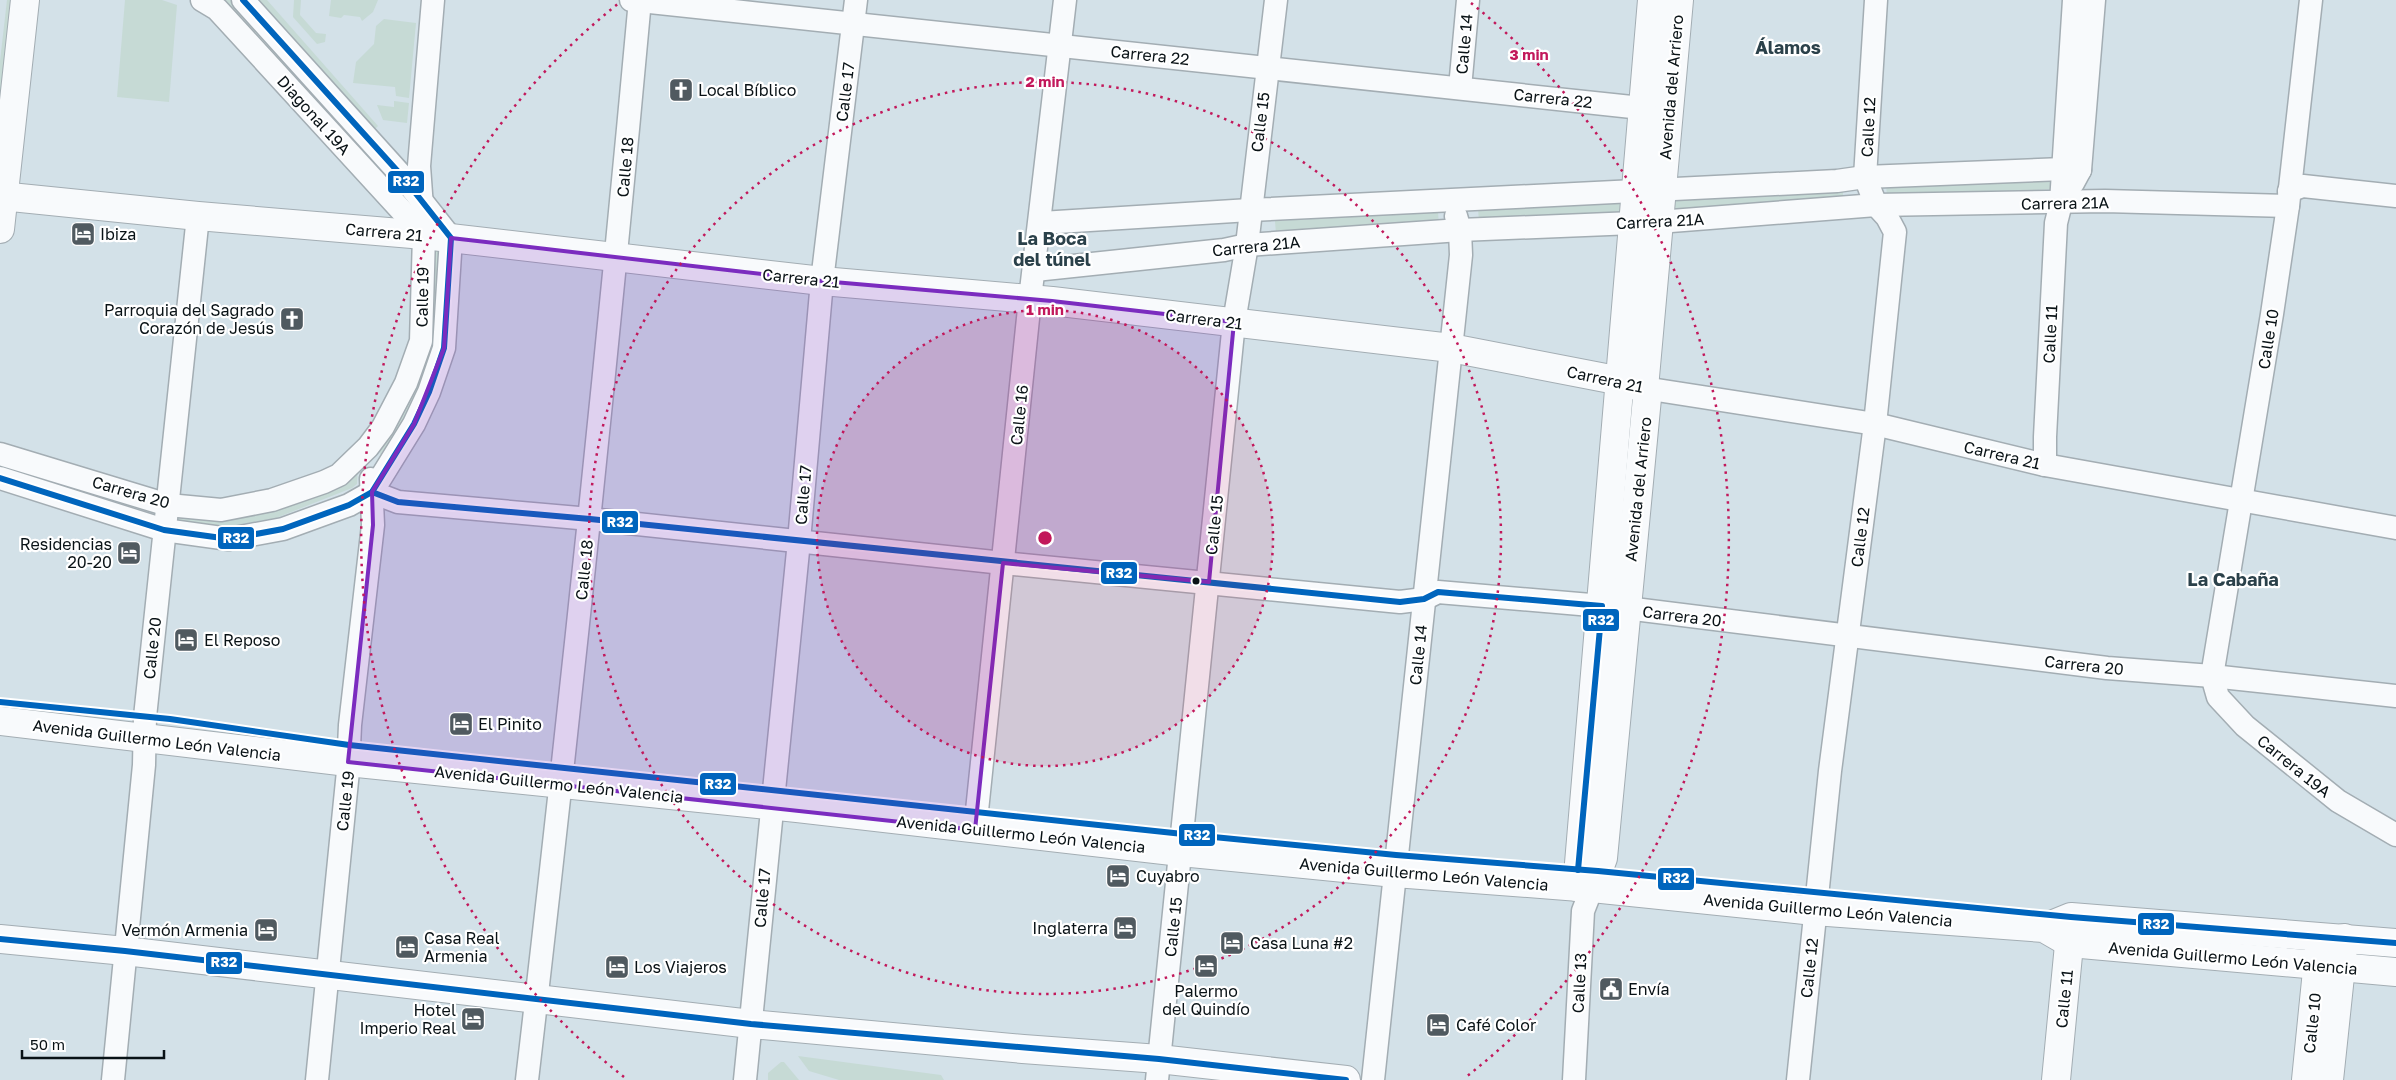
<svg xmlns="http://www.w3.org/2000/svg" width="2396" height="1080" font-family="'Golos Text',sans-serif">
  <rect width="100%" height="100%" fill="#d3e1e8"/>
  <g fill="#c6dad5">
    <path d="M 7,0 L 16,0 L 0,156 L 0,61 Z"/>
    <path d="M 125,0 L 162,0 L 177,5 L 169,102 L 117,97 Z"/>
    <path d="M 220,0 L 233,0 L 418,202 L 411,209 Z"/>
    <path d="M 256,0 L 267,0 L 378,126 L 372,132 Z"/>
    <path d="M 294,0 L 301,0 L 300,15 L 316,33 L 326,34 L 325,42 L 317,44 L 293,17 Z"/>
    <path d="M 331,0 L 378,0 L 373,12 L 362,21 L 360,17 L 344,15 L 341,18 L 329,16 Z"/>
    <path d="M 384,19 L 416,23 L 409,98 L 396,96 L 395,87 L 353,83 L 356,62 L 374,44 L 376,26 Z"/>
    <path d="M 394,101 L 409,103 L 407,123 L 383,120 L 377,105 L 394,107 Z"/>
    <path d="M 2057,177 L 2057,189 L 1887,197 L 1886,184 Z"/>
    <path d="M 1843,190 L 1843,203 L 1669,211 L 1668,198 Z"/>
    <path d="M 1624,201 L 1624,214 L 1479,222 L 1478,208 Z"/>
    <path d="M 1438,212 L 1439,225 L 1276,234 L 1275,221 Z"/>
    <path d="M 435,244 L 440,245 C 438,278 439,313 434,345 C 429,383 403,425 380,455 L 380,447 C 398,424 428,373 431,344 C 435,311 434,277 435,244 Z"/>
    <path d="M 358,466 L 357,484 L 352,488 L 276,518 L 226,527 L 173,523 L 174,512 L 224,516 Z"/>
    <path d="M 798,1056 L 941,1075 L 944,1080 L 839,1080 L 809,1071 Z"/>
    <path d="M 781,1062 L 784,1062 L 799,1080 L 768,1080 L 768,1073 Z"/>
  </g>
  <g fill="none" stroke-linecap="round" stroke-linejoin="round">
    <defs>
      <g id="minor">
        <path d="M 202,0 L 217,9 L 424,235"/>
        <path d="M 631,0 L 1660,110"/>
        <path d="M 2311,0 L 2288,206 L 2272,314 L 2212,676 L 2218,697 L 2245,726 L 2338,801 L 2396,835"/>
        <path d="M 1460,88 L 1468,0"/>
        <path d="M 2073,183 L 2080,170 L 2094,0"/>
        <path d="M 2289,191 L 2303,186 L 2396,196"/>
        <path d="M 1041,223 L 1250,210 L 1837,181 L 1865,177 L 2063,169 L 2080,170"/>
        <path d="M 1035,270 L 1224,250 L 1247,245 L 1460,230 L 1658,222 L 1876,205 L 2105,201 L 2288,206"/>
        <path d="M 1644,388 L 1875,424 L 2045,465 L 2396,528"/>
        <path d="M 0,454 L 168,505 L 221,510 L 272,500 L 324,482 L 339,475 L 368,447 L 383,427 L 406,383 L 421,341 L 424,235 L 419,166 L 433,0"/>
        <path d="M 2045,465 L 2045,437 L 2056,223 L 2061,203 L 2074,0"/>
        <path d="M 0,478 L 164,530 L 229,539 L 283,529 L 349,505 L 372,492 L 414,424 L 429,392 L 444,348 L 451,238 L 402,176 L 243,0"/>
        <path d="M 372,492 L 398,502 L 590,519 L 1003,563 L 1400,602 L 1424,599 L 1438,592 L 1626,608 L 2107,668 L 2212,676 L 2396,696"/>
        <path d="M 975,830 L 1030,299 L 1065,0"/>
        <path d="M 113,1080 L 144,765 L 145,717 L 198,216"/>
        <path d="M 317,1080 L 348,771 L 350,725 L 373,525 L 371,479"/>
        <path d="M 527,1080 C 569,720 607,361 640,0"/>
        <path d="M 745,1080 L 799,541 L 822,281 L 856,0"/>
        <path d="M 1157,1080 L 1234,322 L 1247,245 L 1276,0"/>
        <path d="M 1373,1080 L 1461,255 L 1460,230 L 1456,216"/>
        <path d="M 1574,1080 L 1583,911 L 1592,888"/>
        <path d="M 1798,1080 L 1830,771 L 1875,424 L 1895,232 L 1887,217 L 1876,205 L 1865,177 L 1876,0"/>
      </g>
      <g id="tertiary">
        <path d="M 0,196 L 198,216 L 424,235 L 822,281 L 1052,301 L 1451,348 L 1621,381 L 1644,388"/>
        <path d="M 1577,887 L 1652,0"/>
        <path d="M 1592,888 L 1603,858 L 1647,398 L 1644,388 L 1679,0"/>
        <path d="M 2306,1080 L 2320,941"/>
        <path d="M 2329,1080 L 2344,938"/>
      </g>
      <path id="secondary" d="M 0,229 L 25,0"/>
      <g id="primary">
        <path d="M 0,721 L 348,762 L 797,808 L 1181,852 L 1395,873 L 1592,888 L 1814,911 L 2044,928 L 2070,943 L 2396,972"/>
        <path d="M 2044,928 L 2071,917 L 2396,943"/>
        <path d="M 0,939 L 125,951 L 751,1024 L 1023,1049 L 1159,1059 L 1346,1080"/>
        <path d="M 2056,1080 L 2071,924"/>
      </g>
    </defs>
    <use href="#minor" stroke="#a3adb3" stroke-width="25"/>
    <use href="#tertiary" stroke="#a3adb3" stroke-width="30"/>
    <use href="#secondary" stroke="#a3adb3" stroke-width="30"/>
    <use href="#primary" stroke="#a3adb3" stroke-width="30"/>
    <use href="#minor" stroke="#f8fafc" stroke-width="22"/>
    <use href="#tertiary" stroke="#f8fafc" stroke-width="28"/>
    <use href="#secondary" stroke="#f8fafc" stroke-width="28"/>
    <use href="#primary" stroke="#f8fafc" stroke-width="28"/>
    <defs>
      <g id="bus-1">
        <path d="M 0,478 L 164,530 L 229,539 L 283,529 L 349,505 L 372,492 L 414,424 L 429,392 L 444,348 L 451,238 L 402,176 L 243,0"/>
        <path d="M 372,492 L 398,502 L 590,519 L 1400,602 L 1424,599 L 1438,592 L 1602,606 L 1578,870"/>
        <path d="M 0,702 L 170,719 L 349,745 L 1183,834 L 1396,855 L 1598,871 L 2071,917 L 2396,943"/>
        <path d="M 0,939 L 125,951 L 751,1024 L 1159,1059 L 1346,1080"/>
      </g>
    </defs>
    <use href="#bus-1" stroke="#fff" stroke-width="10"/>
    <use href="#bus-1" stroke="#0065bd" stroke-width="6"/>
  </g>
  <path fill="#7b2cbf" fill-opacity="0.2" stroke="#7b2cbf" stroke-width="4" stroke-linejoin="round" d="M 451,238 L 822,281 L 1052,301 L 1234,322 L 1209,582 L 1003,563 L 975,830 L 348,762 L 373,525 L 372,492 L 414,424 L 444,348 Z"/>
  <circle cx="1045" cy="538" r="228" fill="#c2185b" fill-opacity=".12"/>
  <g fill="none" stroke="#c2185b" stroke-width="2.5" stroke-dasharray="2.5 5">
    <circle cx="1045" cy="538" r="228"/>
    <circle cx="1045" cy="538" r="456"/>
    <path d="M624 1077A684 684 0 0 1 619 3M1471 3A684 684 0 0 1 1466 1077"/>
  </g>
  <defs>
    <symbol id="church-square" viewBox="-11 -11 22 22"><rect x="-9" y="-9" width="18" height="18" rx="4" fill="#505a60" stroke="#fff"/><path d="M-1.2-6h2.4v3.5h3.3v2.4h-3.3V6h-2.4V-.1h-3.3v-2.4h3.3Z" fill="#fff"/></symbol>
    <symbol id="hotel-square" viewBox="-11 -11 22 22"><rect x="-9" y="-9" width="18" height="18" rx="4" fill="#505a60" stroke="#fff"/><path d="M-6-4.5h1.5V1H6V5H4.5V3h-9V5H-6ZM-4 0a1.8 1.8 0 1 1 3.6 0ZM.5 0V-2.5h3Q6-2.5 6 0Z" fill="#fff"/></symbol>
    <symbol id="civic-square" viewBox="-11 -11 22 22"><rect x="-9" y="-9" width="18" height="18" rx="4" fill="#505a60" stroke="#fff"/><path d="M-.6-6.5H3V-4.5H.6V-3L4-1V1h2V6H-6V1h2V-1L-.6-3ZM-1.2 2.5V6h2.4V2.5Z" fill="#fff"/></symbol>
  </defs>
  <g fill-rule="evenodd">
    <use href="#church-square" x="667" y="76" width="28" height="28"/>
    <use href="#hotel-square" x="69" y="220" width="28" height="28"/>
    <use href="#church-square" x="278" y="305" width="28" height="28"/>
    <use href="#hotel-square" x="115" y="539" width="28" height="28"/>
    <use href="#hotel-square" x="172" y="626" width="28" height="28"/>
    <use href="#hotel-square" x="447" y="710" width="28" height="28"/>
    <use href="#hotel-square" x="1104" y="862" width="28" height="28"/>
    <use href="#hotel-square" x="1111" y="914" width="28" height="28"/>
    <use href="#hotel-square" x="252" y="916" width="28" height="28"/>
    <use href="#hotel-square" x="1218" y="929" width="28" height="28"/>
    <use href="#hotel-square" x="393" y="933" width="28" height="28"/>
    <use href="#hotel-square" x="1192" y="952" width="28" height="28"/>
    <use href="#hotel-square" x="603" y="953" width="28" height="28"/>
    <use href="#civic-square" x="1597" y="975" width="28" height="28"/>
    <use href="#hotel-square" x="459" y="1005" width="28" height="28"/>
    <use href="#hotel-square" x="1424" y="1011" width="28" height="28"/>
  </g>
  <circle fill="#091216" stroke="#fff" stroke-width="2" cx="1196" cy="581" r="4.5"/>
  <g text-anchor="middle" dominant-baseline="central" stroke-width="4.5" stroke-linejoin="round" paint-order="stroke">
    <g font-size="16" fill="#091216" stroke="#fff">
      <text transform="translate(1464 44) rotate(-85)">Calle 14</text>
      <text transform="translate(1150 55) rotate(6)">Carrera 22</text>
      <text transform="translate(1671 87) rotate(-85)">Avenida del Arriero</text>
      <text transform="translate(845 92) rotate(-83)">Calle 17</text>
      <text transform="translate(1553 98) rotate(6)">Carrera 22</text>
      <text transform="translate(314 115) rotate(48)">Diagonal 19A</text>
      <text transform="translate(1260 122) rotate(-83)">Calle 15</text>
      <text transform="translate(1868 127) rotate(-87)">Calle 12</text>
      <text transform="translate(625 167) rotate(-85)">Calle 18</text>
      <text transform="translate(2065 203) rotate(-1)">Carrera 21A</text>
      <text transform="translate(1660 221) rotate(-3)">Carrera 21A</text>
      <text transform="translate(384 232) rotate(5)">Carrera 21</text>
      <text transform="translate(1256 246) rotate(-6)">Carrera 21A</text>
      <text transform="translate(801 278) rotate(6)">Carrera 21</text>
      <text transform="translate(422 297) rotate(-89)">Calle 19</text>
      <text transform="translate(1204 319) rotate(7)">Carrera 21</text>
      <text transform="translate(2050 334) rotate(-87)">Calle 11</text>
      <text transform="translate(2268 339) rotate(-81)">Calle 10</text>
      <text transform="translate(1605 379) rotate(12)">Carrera 21</text>
      <text transform="translate(1019 415) rotate(-84)">Calle 16</text>
      <text transform="translate(2002 455) rotate(13)">Carrera 21</text>
      <text transform="translate(1638 489) rotate(-84)">Avenida del Arriero</text>
      <text transform="translate(131 492) rotate(16)">Carrera 20</text>
      <text transform="translate(803 495) rotate(-85)">Calle 17</text>
      <text transform="translate(1214 525) rotate(-84)">Calle 15</text>
      <text transform="translate(1860 537) rotate(-83)">Calle 12</text>
      <text transform="translate(584 570) rotate(-84)">Calle 18</text>
      <text transform="translate(1682 616) rotate(7)">Carrera 20</text>
      <text transform="translate(152 648) rotate(-84)">Calle 20</text>
      <text transform="translate(1418 655) rotate(-84)">Calle 14</text>
      <text transform="translate(2084 665) rotate(6)">Carrera 20</text>
      <text transform="translate(157 740) rotate(7)">Avenida Guillermo León Valencia</text>
      <text transform="translate(2294 766) rotate(39)">Carrera 19A</text>
      <text transform="translate(559 784) rotate(6)">Avenida Guillermo León Valencia</text>
      <text transform="translate(345 801) rotate(-84)">Calle 19</text>
      <text transform="translate(1021 834) rotate(6)">Avenida Guillermo León Valencia</text>
      <text transform="translate(1424 874) rotate(5)">Avenida Guillermo León Valencia</text>
      <text transform="translate(762 898) rotate(-85)">Calle 17</text>
      <text transform="translate(1828 910) rotate(5)">Avenida Guillermo León Valencia</text>
      <text transform="translate(1173 927) rotate(-84)">Calle 15</text>
      <text transform="translate(2233 958) rotate(5)">Avenida Guillermo León Valencia</text>
      <text transform="translate(1809 968) rotate(-84)">Calle 12</text>
      <text transform="translate(1579 983) rotate(-87)">Calle 13</text>
      <text transform="translate(2064 999) rotate(-84)">Calle 11</text>
      <text transform="translate(2312 1023) rotate(-84)">Calle 10</text>
    </g>
    <g font-size="16" fill="#091216" stroke="#fff" text-anchor="start">
      <text x="698" y="90">Local Bíblico</text>
      <text x="100" y="234">Ibiza</text>
      <text x="274" y="310" text-anchor="end">Parroquia del Sagrado<tspan x="274" dy="18">Corazón de Jesús</tspan></text>
      <text x="112" y="544" text-anchor="end">Residencias<tspan x="112" dy="18">20-20</tspan></text>
      <text x="204" y="640">El Reposo</text>
      <text x="478" y="724">El Pinito</text>
      <text x="1136" y="876">Cuyabro</text>
      <text x="1108" y="928" text-anchor="end">Inglaterra</text>
      <text x="248" y="930" text-anchor="end">Vermón Armenia</text>
      <text x="424" y="938">Casa Real<tspan x="424" dy="18">Armenia</tspan></text>
      <text x="1250" y="943">Casa Luna #2</text>
      <text x="634" y="967">Los Viajeros</text>
      <text x="1628" y="989">Envía</text>
      <text x="1206" y="991" text-anchor="middle">Palermo<tspan x="1206" dy="18">del Quindío</tspan></text>
      <text x="456" y="1010" text-anchor="end">Hotel<tspan x="456" dy="18">Imperio Real</tspan></text>
      <text x="1456" y="1025">Café Color</text>
    </g>
    <g font-size="18" font-weight="bold" fill="#2b414a" stroke="#fff">
      <text x="1788" y="47">Álamos</text>
      <text x="1052" y="238">La Boca<tspan x="1052" dy="21">del túnel</tspan></text>
      <text x="2233" y="579">La Cabaña</text>
    </g>
  </g>
  <circle cx="1045" cy="538" r="8" fill="#c2185b" stroke="#fff" stroke-width="2.5"/>
  <g font-size="15" text-anchor="middle" font-weight="bold" fill="#c2185b" stroke="#fff" stroke-width="4.5" stroke-linejoin="round" paint-order="stroke">
    <text x="1529" y="60">3 min</text>
    <text x="1045" y="87">2 min</text>
    <text x="1045" y="315">1 min</text>
  </g>
  <g stroke="#fff" stroke-width="2">
    <rect x="387" y="170" width="38" height="24" rx="5" fill="#0065bd"/>
    <rect x="601" y="510" width="38" height="24" rx="5" fill="#0065bd"/>
    <rect x="217" y="526" width="38" height="24" rx="5" fill="#0065bd"/>
    <rect x="1100" y="561" width="38" height="24" rx="5" fill="#0065bd"/>
    <rect x="1582" y="608" width="38" height="24" rx="5" fill="#0065bd"/>
    <rect x="699" y="772" width="38" height="24" rx="5" fill="#0065bd"/>
    <rect x="1178" y="823" width="38" height="24" rx="5" fill="#0065bd"/>
    <rect x="1657" y="867" width="38" height="24" rx="5" fill="#0065bd"/>
    <rect x="2137" y="912" width="38" height="24" rx="5" fill="#0065bd"/>
    <rect x="205" y="951" width="38" height="24" rx="5" fill="#0065bd"/>
  </g>
  <g font-size="14" text-anchor="middle" font-weight="bold" fill="#fff">
    <text x="406" y="186">R32</text>
    <text x="620" y="527">R32</text>
    <text x="236" y="543">R32</text>
    <text x="1119" y="578">R32</text>
    <text x="1601" y="625">R32</text>
    <text x="718" y="789">R32</text>
    <text x="1197" y="840">R32</text>
    <text x="1676" y="883">R32</text>
    <text x="2156" y="929">R32</text>
    <text x="224" y="967">R32</text>
  </g>
  <path d="M22 1050v8h142v-8" fill="none" stroke="#091216" stroke-width="2.5"/>
  <text x="30" y="1050" font-size="15" fill="#091216" stroke="#ffffff" stroke-width="4" paint-order="stroke">50 m</text>
</svg>
